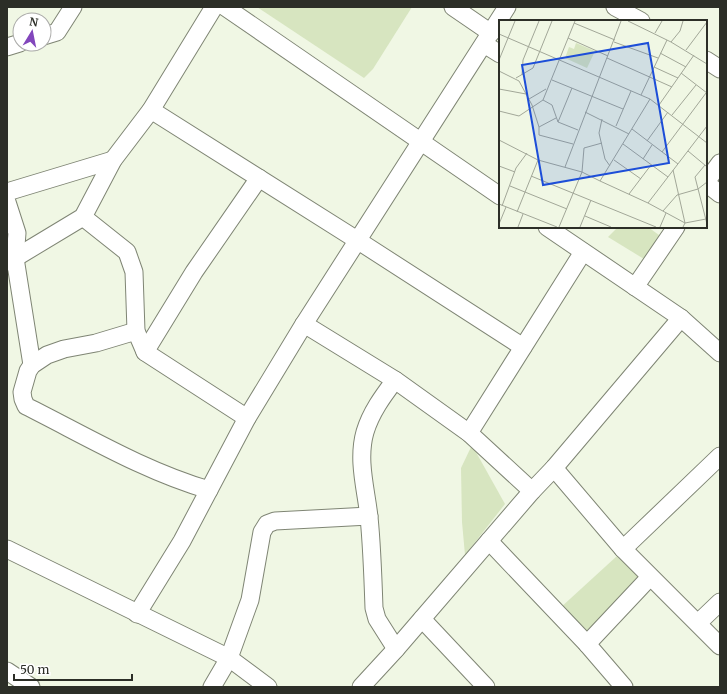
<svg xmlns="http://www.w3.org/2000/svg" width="727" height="694" font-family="Merriweather,serif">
  <rect width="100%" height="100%" fill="#f0f7e4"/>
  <g fill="#d7e5c0">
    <path d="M 257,7 L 412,7 L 373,69 L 364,78 Z"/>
    <path d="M 618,227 L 648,227 L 663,238 L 644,259 L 608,237 Z"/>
    <path d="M 472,445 L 505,504 L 465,555 L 462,522 L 461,468 Z"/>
    <path d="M 617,556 L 642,578 L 588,637 L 559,609 Z"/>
  </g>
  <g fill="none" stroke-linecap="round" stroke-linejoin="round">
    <defs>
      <g id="street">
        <path d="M 225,7 L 500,196"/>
        <path d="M 453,7 L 491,33"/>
        <path d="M 615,7 L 641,21"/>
        <path d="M 44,36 L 57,32 L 73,7"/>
        <path d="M 484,44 L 500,54"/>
        <path d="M 7,47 L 20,43"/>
        <path d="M 706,60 L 720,69"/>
        <path d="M 151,110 L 357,240 L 523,347"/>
        <path d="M 706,182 L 720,163"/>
        <path d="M 706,183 L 720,194"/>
        <path d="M 7,192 L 113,160"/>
        <path d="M 7,202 L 17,233 L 15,258 L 32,365"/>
        <path d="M 83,217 L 127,252 L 134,272 L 136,331 L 145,352 L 247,418"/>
        <path d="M 547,227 L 681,318 L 720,353"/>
        <path d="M 7,262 L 15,258 L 83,217 L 113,160 L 151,110 L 214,7"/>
        <path d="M 635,287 L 676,227"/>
        <path d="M 304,324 L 395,380 L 469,433 L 532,491"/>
        <path d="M 136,331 L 96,343 L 64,349 L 47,355 L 32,365 L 28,371 L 22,392 L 23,399 L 26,406 C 86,436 144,471 209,490"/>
        <path d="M 145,352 L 194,272 L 259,178"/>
        <path d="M 395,380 C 383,396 371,412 365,432 C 357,460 366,489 369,517 C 372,547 373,578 374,608 L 377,619 L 396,649"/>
        <path d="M 469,433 L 583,252"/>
        <path d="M 554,468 L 623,549 L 720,646"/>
        <path d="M 489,541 L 587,644 L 624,687"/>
        <path d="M 7,549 L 229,658 L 268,687"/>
        <path d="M 623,549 L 720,456"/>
        <path d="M 137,614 L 182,541 L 247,418 L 304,324 L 507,7"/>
        <path d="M 422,619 L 486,687"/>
        <path d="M 698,623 L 720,602"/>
        <path d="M 587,644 L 650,577"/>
        <path d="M 7,671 L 31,687"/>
        <path d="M 212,687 L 229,658 L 250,600 L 262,532 L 267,524 L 275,521 L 369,516"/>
        <path d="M 361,687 L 396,649 L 532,491 L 554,468 L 681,318"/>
      </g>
    </defs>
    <use href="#street" stroke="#7f8574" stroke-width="19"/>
    <use href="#street" stroke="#fff" stroke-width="17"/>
  </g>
  <g transform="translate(499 20)">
    <rect width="208" height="208" fill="#f0f7e4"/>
    <path d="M 77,23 L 96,31 L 88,48 L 66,38 L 70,27 L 75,29 Z" fill="#d7e5c0"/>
    <path fill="none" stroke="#a2a798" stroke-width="1" d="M 129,1 L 172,22 L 208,44M 75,3 L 116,20M 156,13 L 163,1M 0,14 L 151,79 L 208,123M 69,18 L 109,36M 115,22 L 159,38M 172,22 L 181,11 L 184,1M 187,30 L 208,2M 161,33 L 187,47M 108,38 L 173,67M 0,40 L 16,1M 155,47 L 179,58M 0,51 L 20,61 L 33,85 L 40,107M 182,53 L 208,73M 23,55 L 24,40 L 40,1M 17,58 L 34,48 L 53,1M 53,60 L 124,89M 0,69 L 27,74M 142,75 L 168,20M 30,79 L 47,69M 44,80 L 53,85 L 59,102 L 79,110M 160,85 L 195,35M 0,91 L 20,96 L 44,80 L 76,1M 86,92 L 130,114M 173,95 L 197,65M 57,98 L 40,107 L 40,115 L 74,124M 103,99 L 100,113 L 106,139 L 111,146M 59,102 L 73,68M 117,106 L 132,71M 133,109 L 179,144M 0,120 L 39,140 L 83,152 L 101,161 L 151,79M 148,121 L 169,92M 124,124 L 169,157M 189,131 L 207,146M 163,132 L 207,73M 144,139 L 153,125M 115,140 L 142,159M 206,145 L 196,157 L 208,204M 0,146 L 16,152M 66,147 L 122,1M 174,150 L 186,203 L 207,199M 32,156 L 157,207M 101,161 L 149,183 L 186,203 L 184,207M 11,166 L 68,189M 130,174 L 152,145M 149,183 L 208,106M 0,184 L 58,207M 3,186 L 17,148 L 28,133M 164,191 L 178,175 L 199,169 L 208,162M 18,192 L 39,140M 86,196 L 112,207M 0,204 L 7,187M 19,207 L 24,194M 60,207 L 83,152 L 85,128 L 103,123M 81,207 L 92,180M 161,207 L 167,193"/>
    <path fill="#1d4ed8" fill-opacity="0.15" stroke="#1d4ed8" stroke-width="2" d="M 149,23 L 170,143 L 44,165 L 23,45 Z"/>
    <rect width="208" height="208" fill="none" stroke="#2c2e27" stroke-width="2"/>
  </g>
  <rect width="727" height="694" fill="none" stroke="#2c2e27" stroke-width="16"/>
  <g transform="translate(32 32) rotate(10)"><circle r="19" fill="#ffffff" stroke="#ababa9"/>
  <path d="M0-3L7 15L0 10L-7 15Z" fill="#8246bc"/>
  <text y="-6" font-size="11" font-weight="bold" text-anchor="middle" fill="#2c2e27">N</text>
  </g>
  <path d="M14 674v6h118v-6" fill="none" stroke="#2c2e27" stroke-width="2"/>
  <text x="20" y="674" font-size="12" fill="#2c2e27" stroke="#ffffff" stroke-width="3" paint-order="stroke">50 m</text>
</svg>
